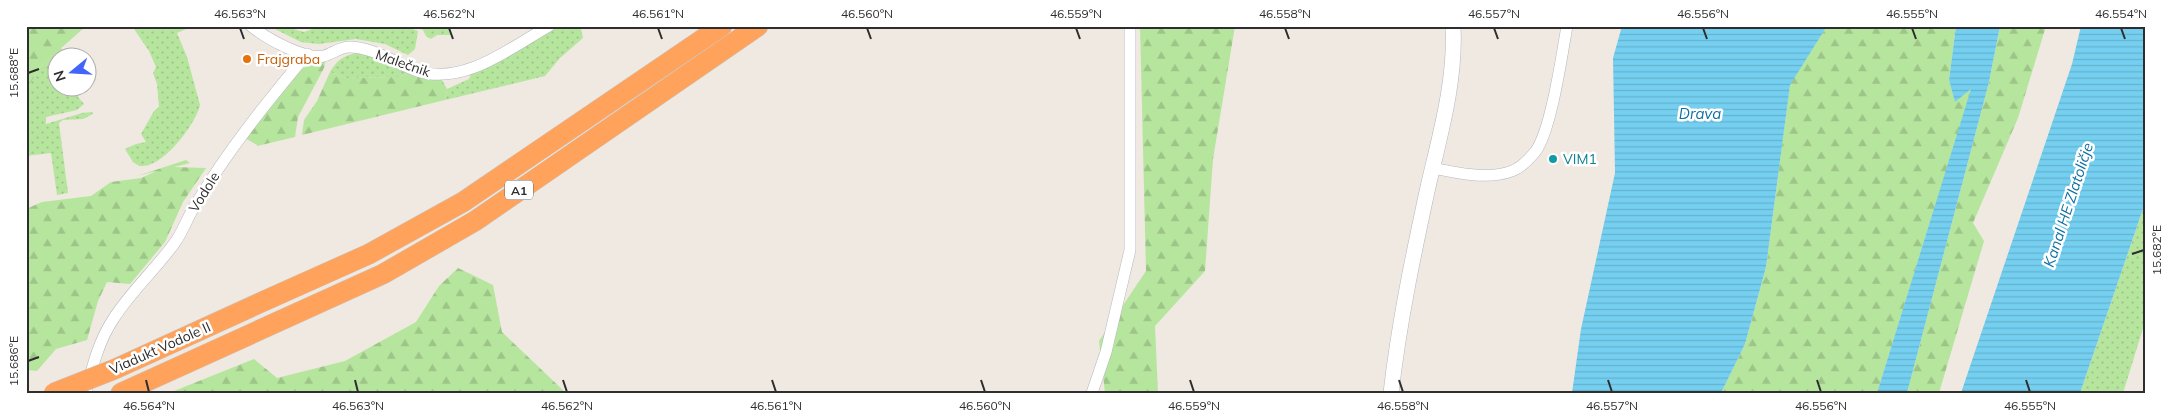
<svg xmlns="http://www.w3.org/2000/svg" width="2171" height="419" font-family="Mulish,sans-serif">
  <defs>
    <pattern id="grass-dots" width="8" height="8" patternUnits="userSpaceOnUse" patternTransform="scale(1.25)"><rect width="8" height="8" fill="#b6e59e"/><path d="M2 2h.1M6 6h.1" fill="none" stroke="#9dc588" stroke-width="1.8" stroke-linecap="round"/></pattern>
    <pattern id="forest-firs" width="22" height="20" patternUnits="userSpaceOnUse" patternTransform="scale(1.25)"><rect width="22" height="20" fill="#b6e59e"/><path d="M5 1l3.5 6h-7zM16 11l3.5 6h-7z" fill="#9dc588"/></pattern>
    <pattern id="water-rules" width="6" height="5" patternUnits="userSpaceOnUse" patternTransform="scale(1.25)"><rect width="6" height="5" fill="#75cff0"/><path d="M0 2.5h6" fill="none" stroke="#66b2ce"/></pattern>
  </defs>
  <rect width="100%" height="100%" fill="#efe9e1"/>
  <g fill="url(#grass-dots)">
    <path d="M 132,26 L 187,26 L 186,29 L 177,33 L 187,57 L 200,105 C 196,123 169,158 151,164 C 148,166 143,166 139,166 L 133,162 L 125,149 L 136,144 L 146,142 L 141,134 L 154,111 L 159,107 L 157,84 L 153,73 L 156,67 L 149,51 Z"/>
    <path d="M 269,26 L 283,26 L 304,32 L 320,26 L 404,26 L 418,31 L 415,49 L 408,55 L 385,44 L 356,39 L 319,44 L 301,42 Z"/>
    <path d="M 419,26 L 450,26 L 451,35 L 437,35 L 431,39 L 426,36 L 423,30 L 418,28 Z"/>
    <path d="M 557,26 L 589,26 L 581,29 L 583,38 L 560,58 L 545,76 L 445,100 L 447,89 L 469,79 L 471,73 Z"/>
    <path d="M 61,48 L 68,57 L 58,58 L 58,88 L 65,95 L 73,91 L 84,104 L 77,110 L 46,117 L 46,124 L 82,113 L 92,112 L 93,114 L 83,119 L 63,120 L 59,123 L 68,193 L 57,195 L 51,153 L 26,156 L 26,91 L 40,67 Z"/>
    <path d="M 363,52 L 410,73 L 399,77 L 346,78 L 330,72 C 338,58 347,54 363,52 Z"/>
    <path d="M 2145,203 L 2145,322 L 2123,393 L 2080,393 Z"/>
  </g>
  <g fill="url(#forest-firs)">
    <path d="M 26,26 L 86,26 L 40,67 L 26,91 Z"/>
    <path d="M 1140,26 L 1235,26 L 1213,159 L 1205,271 L 1155,326 L 1158,393 L 1105,393 L 1099,341 L 1146,271 Z"/>
    <path d="M 1827,26 L 1956,26 L 1949,80 L 1955,101 L 1972,88 L 1877,393 L 1721,393 L 1745,344 L 1766,267 L 1790,84 Z"/>
    <path d="M 2000,26 L 2046,26 L 2018,118 L 1973,223 L 1984,241 L 1939,393 L 1907,393 L 1989,82 Z"/>
    <path d="M 326,58 L 324,68 L 298,117 L 295,137 L 257,146 L 257,145 L 245,138 C 264,114 294,62 326,58 Z"/>
    <path d="M 330,72 L 346,78 L 399,77 L 410,73 L 431,80 L 442,80 L 447,89 L 445,100 L 302,135 L 304,120 L 317,101 Z"/>
    <path d="M 186,160 L 190,163 L 174,167 L 206,168 L 183,202 L 165,242 L 130,284 L 107,282 L 98,301 L 87,340 L 56,349 L 37,371 L 26,370 L 26,209 L 42,202 L 91,196 L 111,182 L 141,178 L 157,171 L 137,176 Z"/>
    <path d="M 458,268 L 493,285 L 502,332 L 566,393 L 169,393 L 254,359 L 277,378 L 345,361 L 416,322 L 439,286 Z"/>
  </g>
  <g fill="url(#water-rules)">
    <path d="M 1622,26 L 1827,26 L 1790,85 L 1766,267 L 1745,344 L 1721,393 L 1572,393 L 1581,329 L 1615,173 L 1613,58 Z"/>
    <path d="M 1956,26 L 2000,26 L 1989,82 L 1907,393 L 1877,393 L 1971,89 L 1955,102 L 1949,80 Z"/>
    <path d="M 2081,26 L 2145,26 L 2145,203 L 2080,393 L 1961,393 L 2072,64 Z"/>
  </g>
  <g fill="none" stroke-linecap="round" stroke-linejoin="round">
    <defs>
      <g id="street">
        <path d="M 251,26 C 266,38 304,60 324,56 C 332,54 340,47 349,47 C 373,47 395,63 417,71 C 464,86 510,48 549,26"/>
        <path d="M 1433,168 C 1456,173 1489,180 1512,171 C 1520,168 1530,158 1535,152 C 1551,132 1562,54 1567,26"/>
        <path d="M 86,393 C 92,367 99,340 114,318 C 132,290 157,268 176,241 C 184,229 188,216 196,204 C 228,150 267,102 307,54"/>
        <path d="M 1092,393 L 1106,352 L 1130,250 L 1130,26"/>
      </g>
      <path id="secondary" d="M 1391,393 C 1399,323 1413,256 1428,187 C 1440,135 1456,80 1453,26"/>
      <g id="highway">
        <path d="M 264,301 L 369,254 L 463,202 L 722,26"/>
        <path d="M 121,393 L 383,274 L 475,221 L 758,26"/>
      </g>
    </defs>
    <use href="#street" stroke="#b4b7c1" stroke-width="12"/>
    <use href="#secondary" stroke="#b4b7c1" stroke-width="16"/>
    <use href="#highway" stroke="#c9c9c9" stroke-width="21"/>
    <use href="#street" stroke="#fff" stroke-width="11"/>
    <use href="#secondary" stroke="#fff" stroke-width="15"/>
    <use href="#highway" stroke="#ffa35c" stroke-width="20"/>
    <defs>
      <path id="highway-bridge" d="M 54,393 L 115,369 L 264,301"/>
    </defs>
    <use href="#highway-bridge" stroke="#c9c9c9" stroke-width="21" stroke-linecap="butt"/>
    <use href="#highway-bridge" stroke="#ffa35c" stroke-width="20"/>
  </g>
  <path fill="none" stroke="#2e2e2e" stroke-width="2" d="M 240,28 L 244,39M 449,28 L 453,39M 658,28 L 662,39M 867,28 L 871,39M 1076,28 L 1080,39M 1285,28 L 1289,39M 1494,28 L 1498,39M 1703,28 L 1707,39M 1912,28 L 1916,39M 2121,28 L 2125,39M 28,73 L 39,69M 2132,254 L 2144,250M 28,361 L 39,357M 146,380 L 149,392M 355,380 L 358,392M 563,380 L 567,392M 772,380 L 776,392M 981,380 L 985,392M 1190,380 L 1194,392M 1399,380 L 1403,392M 1608,380 L 1612,392M 1817,380 L 1821,392M 2026,380 L 2030,392"/>
  <circle fill="#e8710a" stroke="#fff" stroke-width="2" cx="247" cy="59" r="5"/>
  <circle fill="#0f9aa8" stroke="#fff" stroke-width="2" cx="1553" cy="159" r="5"/>
  <g text-anchor="middle" dominant-baseline="central" stroke-width="5" stroke-linejoin="round" paint-order="stroke">
    <rect fill="#fff" stroke="#6d6d6d" stroke-width="1" x="505" y="180.5" width="28" height="19" rx="4"/>
    <g font-size="12" font-weight="bold" fill="#2e2e2e">
      <text x="519" y="190">A1</text>
    </g>
    <g font-size="14" fill="#c56008" stroke="#fff" text-anchor="start">
      <text x="257" y="59">Frajgraba</text>
    </g>
    <g font-size="14" fill="#2e2e2e" stroke="#fff">
      <text transform="translate(403 63) rotate(19)">Malečnik</text>
      <text transform="translate(204 192) rotate(-58)">Vodole</text>
      <text transform="translate(160 348) rotate(-24)">Viadukt Vodole II</text>
    </g>
    <g font-size="14" fill="#0d838f" stroke="#fff" text-anchor="start">
      <text x="1563" y="159">VIM1</text>
    </g>
    <g font-size="15" font-style="italic" fill="#0d6fa3" stroke="#fff">
      <text x="1700" y="113">Drava</text>
      <text transform="translate(2068 205) rotate(-72)">Kanal HE Zlatoličje</text>
    </g>
  </g>
  <rect width="2171" height="419" fill="none" stroke="#ffffff" stroke-width="55"/>
  <g transform="translate(72 72) rotate(252)"><circle r="24" fill="#ffffff" stroke="#ababab"/>
  <path d="M0-4L9 19L0 12L-9 19Z" fill="#4264fb"/>
  <text y="-8" font-size="14" font-weight="bold" text-anchor="middle" fill="#2e2e2e">N</text>
  </g>
  <rect x="28" y="28" width="2116" height="364" fill="none" stroke="#2e2e2e" stroke-width="2"/>
  <g font-size="12" text-anchor="middle" fill="#2e2e2e">
    <text x="240" y="18">46.563°N</text>
    <text x="449" y="18">46.562°N</text>
    <text x="658" y="18">46.561°N</text>
    <text x="867" y="18">46.560°N</text>
    <text x="1076" y="18">46.559°N</text>
    <text x="1285" y="18">46.558°N</text>
    <text x="1494" y="18">46.557°N</text>
    <text x="1703" y="18">46.556°N</text>
    <text x="1912" y="18">46.555°N</text>
    <text x="2121" y="18">46.554°N</text>
    <text transform="translate(14 73) rotate(-90)" y="4">15.688°E</text>
    <text transform="translate(2157 250) rotate(-90)" y="4">15.682°E</text>
    <text transform="translate(14 361) rotate(-90)" y="4">15.686°E</text>
    <text x="149" y="410">46.564°N</text>
    <text x="358" y="410">46.563°N</text>
    <text x="567" y="410">46.562°N</text>
    <text x="776" y="410">46.561°N</text>
    <text x="985" y="410">46.560°N</text>
    <text x="1194" y="410">46.559°N</text>
    <text x="1403" y="410">46.558°N</text>
    <text x="1612" y="410">46.557°N</text>
    <text x="1821" y="410">46.556°N</text>
    <text x="2030" y="410">46.555°N</text>
  </g>
</svg>
